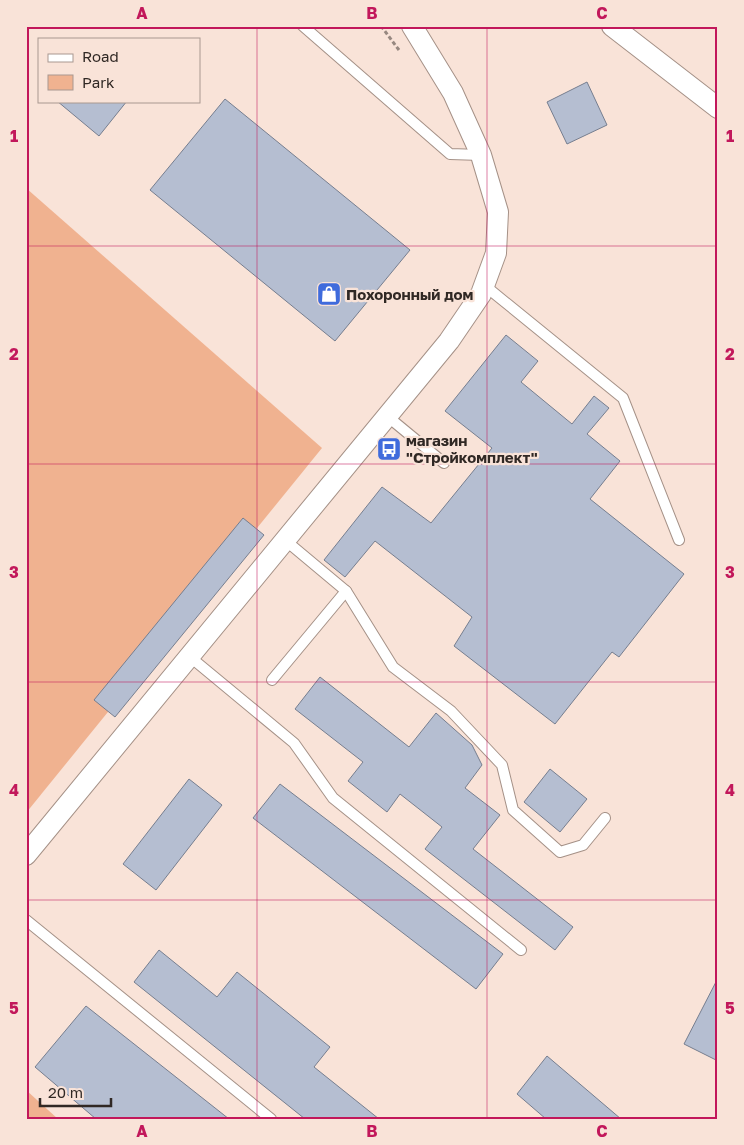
<svg xmlns="http://www.w3.org/2000/svg" width="744" height="1145" font-family="'Golos Text',sans-serif">
  <rect width="100%" height="100%" fill="#f9e3d8"/>
  <g fill="#f0b290">
    <path d="M 26,188 L 322,448 L 26,813 Z"/>
    <path d="M 26,1090 L 58,1119 L 26,1119 Z"/>
  </g>
  <g fill="#b5bed1" stroke="#767e8f">
    <path d="M 587,82 L 607,125 L 567,144 L 547,102 Z"/>
    <path d="M 225,99 L 410,250 L 335,341 L 150,190 Z"/>
    <path d="M 57,101 L 127,101 L 99,136 Z"/>
    <path d="M 506,335 L 538,361 L 521,382 L 572,424 L 594,396 L 609,408 L 587,434 L 620,461 L 590,499 L 684,574 L 619,657 L 612,652 L 555,724 L 454,646 L 472,617 L 375,541 L 345,577 L 324,560 L 382,487 L 431,523 L 492,448 L 445,411 Z"/>
    <path d="M 243,518 L 264,535 L 115,717 L 94,700 Z"/>
    <path d="M 320,677 L 409,747 L 436,713 L 472,745 L 482,765 L 465,788 L 500,815 L 473,849 L 573,927 L 555,950 L 425,849 L 442,827 L 400,794 L 387,812 L 348,781 L 363,762 L 295,709 Z"/>
    <path d="M 550,769 L 587,799 L 560,832 L 524,802 Z"/>
    <path d="M 189,779 L 222,805 L 156,890 L 123,864 Z"/>
    <path d="M 280,784 L 503,954 L 476,989 L 253,818 Z"/>
    <path d="M 159,950 L 217,997 L 237,972 L 330,1047 L 314,1067 L 379,1119 L 305,1119 L 134,982 Z"/>
    <path d="M 718,978 L 718,1061 L 684,1044 Z"/>
    <path d="M 86,1006 L 229,1119 L 96,1119 L 35,1067 Z"/>
    <path d="M 547,1056 L 621,1119 L 546,1119 L 517,1094 Z"/>
  </g>
  <g fill="none" stroke-linecap="round" stroke-linejoin="round">
    <defs>
      <g id="service">
        <path d="M 303,26 L 450,154 L 481,155"/>
        <path d="M 484,285 L 623,398 L 679,540"/>
        <path d="M 387,416 L 444,463"/>
        <path d="M 285,540 L 346,591 L 393,667 L 451,711 L 502,765 L 513,810 L 560,852 L 583,845 L 605,818"/>
        <path d="M 189,656 L 294,743 L 333,798 L 521,950"/>
        <path d="M 272,680 L 346,591"/>
        <path d="M 26,920 L 271,1119"/>
      </g>
      <g id="minor">
        <path d="M 612,26 L 718,108"/>
        <path d="M 26,855 L 449,341 L 481,294 L 496,253 L 498,212 L 481,155 L 453,93 L 412,26"/>
      </g>
    </defs>
    <use href="#service" stroke="#a59187" stroke-width="12"/>
    <use href="#minor" stroke="#a59187" stroke-width="22"/>
    <path stroke="#978880" stroke-width="3" stroke-dasharray="4 2.5" stroke-linecap="butt" d="M 381,26 L 399,50"/>
    <use href="#service" stroke="#fff" stroke-width="10"/>
    <use href="#minor" stroke="#fff" stroke-width="20"/>
  </g>
  <path fill="none" stroke="#c2185b" stroke-width="1" stroke-opacity="0.55" d="M 257,26 L 257,1119M 487,26 L 487,1119M 26,246 L 718,246M 26,464 L 718,464M 26,682 L 718,682M 26,900 L 718,900"/>
  <defs>
    <symbol id="shop-square" viewBox="-11 -11 22 22"><rect x="-9" y="-9" width="18" height="18" rx="4" fill="#3f6bdc" stroke="#f9e3d8"/><path d="M-5-2.5h2.3a2.7 3.5 0 0 1 5.4 0H5L5.5 6h-11ZM-1.5-2.5h3a1.5 2.3 0 0 0-3 0Z" fill="#fff"/></symbol>
    <symbol id="bus-square" viewBox="-11 -11 22 22"><rect x="-9" y="-9" width="18" height="18" rx="4" fill="#3f6bdc" stroke="#f9e3d8"/><path d="M-5-6H5V4H4V6H2V4H-2V6H-4V4H-5ZM-3.5-4V0h7V-4ZM-3.5 1.2v1.5H-2V1.2ZM2 1.2v1.5H3.5V1.2Z" fill="#fff"/></symbol>
  </defs>
  <g fill-rule="evenodd">
    <use href="#shop-square" x="315" y="280" width="28" height="28"/>
    <use href="#bus-square" x="375" y="435" width="28" height="28"/>
  </g>
  <g text-anchor="middle" dominant-baseline="central" stroke-width="4.5" stroke-linejoin="round" paint-order="stroke">
    <g font-size="15" font-weight="bold" fill="#302824" stroke="#f9e3d8" text-anchor="start">
      <text x="346" y="294">Похоронный дом</text>
      <text x="406" y="440">магазин<tspan x="406" dy="17">"Стройкомплект"</tspan></text>
    </g>
  </g>
  <rect width="744" height="1145" fill="none" stroke="#f9e3d8" stroke-width="55"/>
  <rect x="38" y="38" width="162" height="65" fill="#f9e3d8" stroke="#a99890"/>
  <rect x="48" y="54" width="25" height="8" fill="#ffffff" stroke="#a99890"/>
  <text x="82" y="62" font-size="15" fill="#302824">Road</text>
  <rect x="48" y="75" width="25" height="15" fill="#f0b290" stroke="#a99890"/>
  <text x="82" y="88" font-size="15" fill="#302824">Park</text>
  <path d="M40 1098v8h71v-8" fill="none" stroke="#302824" stroke-width="2.5"/>
  <text x="48" y="1098" font-size="15" fill="#302824" stroke="#f9e3d8" stroke-width="4" paint-order="stroke">20 m</text>
  <rect x="28" y="28" width="688" height="1090" fill="none" stroke="#c2185b" stroke-width="2"/>
  <g font-size="16" text-anchor="middle" font-weight="bold" fill="#c2185b">
    <text x="142" y="19">A</text>
    <text x="372" y="19">B</text>
    <text x="602" y="19">C</text>
    <text x="14" y="142">1</text>
    <text x="730" y="142">1</text>
    <text x="14" y="360">2</text>
    <text x="730" y="360">2</text>
    <text x="14" y="578">3</text>
    <text x="730" y="578">3</text>
    <text x="14" y="796">4</text>
    <text x="730" y="796">4</text>
    <text x="14" y="1014">5</text>
    <text x="730" y="1014">5</text>
    <text x="142" y="1137">A</text>
    <text x="372" y="1137">B</text>
    <text x="602" y="1137">C</text>
  </g>
</svg>
